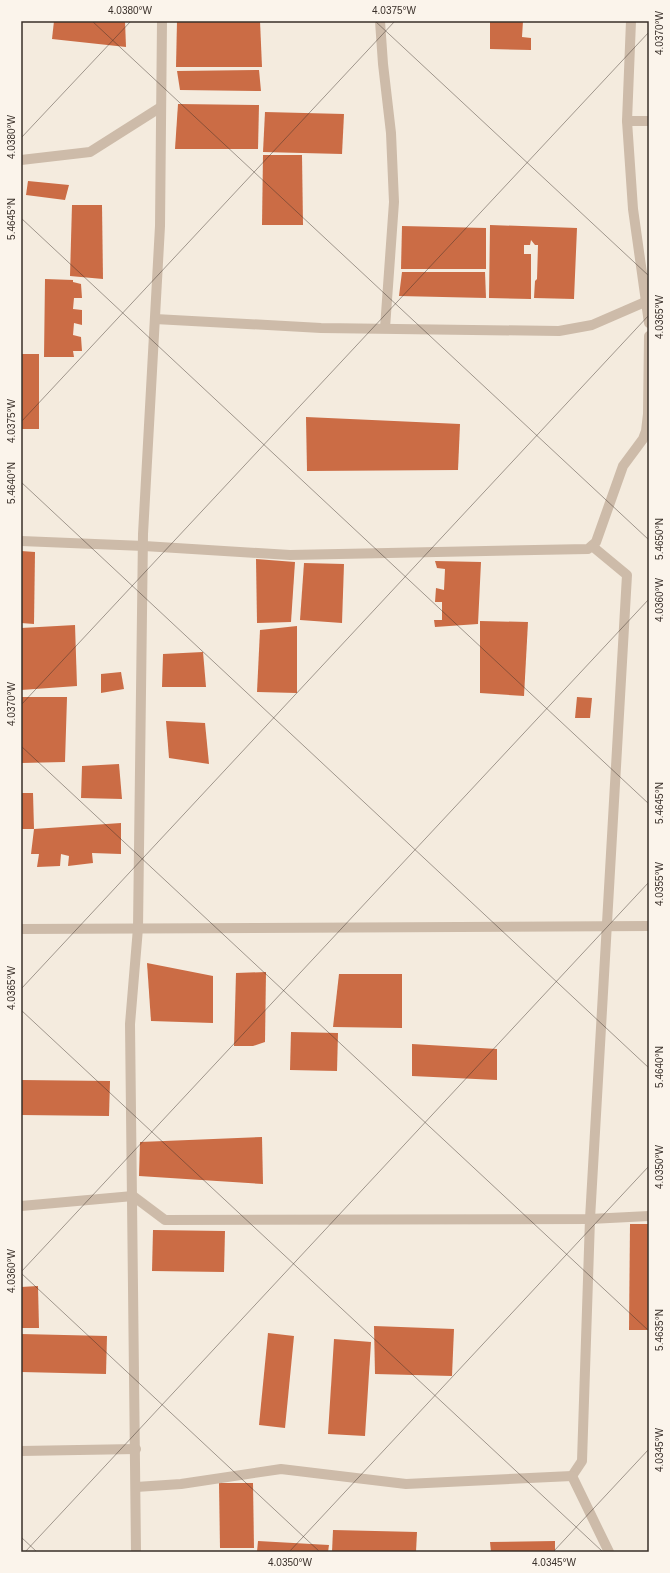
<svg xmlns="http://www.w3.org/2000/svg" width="670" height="1573" font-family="Arial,sans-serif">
  <rect width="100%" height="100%" fill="#f4ebde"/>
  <g fill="#cb6c45">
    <path d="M 54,21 L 125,21 L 126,47 L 52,39 Z"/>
    <path d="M 177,21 L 260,21 L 262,67 L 176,67 Z"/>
    <path d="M 490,21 L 523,21 L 522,37 L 531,38 L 531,50 L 490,49 Z"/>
    <path d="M 259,70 L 261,91 L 180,90 L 177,71 Z"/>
    <path d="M 178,104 L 259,105 L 258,149 L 175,149 Z"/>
    <path d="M 265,112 L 344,114 L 342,154 L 263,152 Z"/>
    <path d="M 263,155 L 302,155 L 303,225 L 262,225 Z"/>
    <path d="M 28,181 L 69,185 L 65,200 L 26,195 Z"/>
    <path d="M 72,205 L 102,205 L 103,279 L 70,276 Z"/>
    <path d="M 490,225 L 577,228 L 574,299 L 534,298 L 535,281 L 537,279 L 538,245 L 535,245 L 531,240 L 530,245 L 524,245 L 524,254 L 531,254 L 531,299 L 489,298 Z"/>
    <path d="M 402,226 L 486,228 L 486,269 L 401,269 Z"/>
    <path d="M 402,272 L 485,272 L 486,298 L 399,296 Z"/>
    <path d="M 45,279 L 73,280 L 73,282 L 81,284 L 82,298 L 74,298 L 73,309 L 82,310 L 82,325 L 74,323 L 73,335 L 81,337 L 82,351 L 73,351 L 74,357 L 44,357 Z"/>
    <rect x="21" y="354" width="18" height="75"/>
    <path d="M 306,417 L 460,424 L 458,470 L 307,471 Z"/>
    <path d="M 21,551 L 35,552 L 34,624 L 21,623 Z"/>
    <path d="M 256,559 L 295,562 L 291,622 L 257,623 Z"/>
    <path d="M 435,561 L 481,562 L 478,624 L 435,627 L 434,620 L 442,620 L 442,602 L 435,602 L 436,588 L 444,590 L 445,569 L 437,568 Z"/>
    <path d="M 304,563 L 344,564 L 342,623 L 300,620 Z"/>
    <path d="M 480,621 L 528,622 L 524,696 L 480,693 Z"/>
    <path d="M 75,625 L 77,686 L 21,690 L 21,628 Z"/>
    <path d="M 297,626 L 297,693 L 257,692 L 260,630 Z"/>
    <path d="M 203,652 L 206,687 L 162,687 L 163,654 Z"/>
    <path d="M 121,672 L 124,689 L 101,693 L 101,674 Z"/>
    <path d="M 21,697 L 67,697 L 65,762 L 21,763 Z"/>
    <path d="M 577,697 L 592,698 L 590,718 L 575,718 Z"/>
    <path d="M 166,721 L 205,723 L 209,764 L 169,758 Z"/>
    <path d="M 119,764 L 122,799 L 81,798 L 82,766 Z"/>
    <path d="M 21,793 L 33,793 L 34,829 L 21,829 Z"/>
    <path d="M 121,823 L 121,854 L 92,853 L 93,863 L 68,866 L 69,856 L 61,854 L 60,866 L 37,867 L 39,854 L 31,854 L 34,829 Z"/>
    <path d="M 147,963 L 213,976 L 213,1023 L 151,1021 Z"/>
    <path d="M 266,972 L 265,1042 L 253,1046 L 234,1046 L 236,973 Z"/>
    <path d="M 339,974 L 402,974 L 402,1028 L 333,1027 Z"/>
    <path d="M 291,1032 L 338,1033 L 337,1071 L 290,1070 Z"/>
    <path d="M 412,1044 L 497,1049 L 497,1080 L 412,1076 Z"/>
    <path d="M 21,1080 L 110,1081 L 109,1116 L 21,1115 Z"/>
    <path d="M 262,1137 L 263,1184 L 139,1176 L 140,1142 Z"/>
    <path d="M 630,1224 L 649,1224 L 649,1330 L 629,1330 Z"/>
    <path d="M 153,1230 L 225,1231 L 224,1272 L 152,1271 Z"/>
    <path d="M 38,1286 L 39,1328 L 21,1328 L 21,1287 Z"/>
    <path d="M 374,1326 L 454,1329 L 452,1376 L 375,1374 Z"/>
    <path d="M 268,1333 L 294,1336 L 285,1428 L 259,1425 Z"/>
    <path d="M 21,1334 L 107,1336 L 106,1374 L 21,1372 Z"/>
    <path d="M 334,1339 L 371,1342 L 365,1436 L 328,1434 Z"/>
    <path d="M 219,1483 L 253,1483 L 254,1548 L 220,1548 Z"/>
    <path d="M 333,1530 L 417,1532 L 416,1552 L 332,1552 Z"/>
    <path d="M 258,1541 L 329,1545 L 328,1552 L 257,1552 Z"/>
    <path d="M 555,1541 L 555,1552 L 491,1552 L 490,1542 Z"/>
  </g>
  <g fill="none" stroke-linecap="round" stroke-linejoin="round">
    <g stroke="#cdbba9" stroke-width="10">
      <path d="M 380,21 L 383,64 L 391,133 L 394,202 L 385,328"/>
      <path d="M 631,21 L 627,121 L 633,209 L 649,323"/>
      <path d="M 627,121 L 649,121"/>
      <path d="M 21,160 L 90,152 L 161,107"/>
      <path d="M 155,319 L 321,328 L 559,331 L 592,325 L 645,302"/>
      <path d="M 21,541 L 144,546 L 290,555 L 588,549 L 596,542 L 623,466 L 643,439 L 646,431 L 648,414 L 649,336"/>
      <path d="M 21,929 L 649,926"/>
      <path d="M 21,1206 L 133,1196 L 165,1220 L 590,1219 L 649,1216"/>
      <path d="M 21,1451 L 136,1449"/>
      <path d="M 572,1476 L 582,1461 L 590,1219 L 627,575 L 592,546"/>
      <path d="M 572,1476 L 609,1552"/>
      <path d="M 136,1487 L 181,1484 L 281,1469 L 406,1484 L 572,1476"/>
      <path d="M 136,1552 L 130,1024 L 138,928 L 143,534 L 160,226 L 162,21"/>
    </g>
  </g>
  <path fill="none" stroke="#392f29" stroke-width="1" stroke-opacity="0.45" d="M 92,21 L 649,540M 375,21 L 649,276M 21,138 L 131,21M 21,218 L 649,804M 21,422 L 395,21M 21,482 L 649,1068M 21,705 L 649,32M 21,746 L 649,1331M 21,989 L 649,315M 21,1010 L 603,1552M 21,1272 L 649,599M 21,1273 L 320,1552M 21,1537 L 37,1552M 25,1552 L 649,882M 289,1552 L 649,1166M 553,1552 L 649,1449"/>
  <rect width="670" height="1573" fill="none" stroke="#fbf4eb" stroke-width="44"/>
  <rect x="22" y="22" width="626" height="1529" fill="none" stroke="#392f29" stroke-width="1.5"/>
  <g font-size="10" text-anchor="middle" fill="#392f29">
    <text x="130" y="14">4.0380°W</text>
    <text x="394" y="14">4.0375°W</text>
    <text transform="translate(659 33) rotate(-90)" y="4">4.0370°W</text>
    <text transform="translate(11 137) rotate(-90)" y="4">4.0380°W</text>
    <text transform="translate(11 219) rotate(-90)" y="4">5.4645°N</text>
    <text transform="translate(659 317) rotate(-90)" y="4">4.0365°W</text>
    <text transform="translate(11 421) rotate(-90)" y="4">4.0375°W</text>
    <text transform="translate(11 483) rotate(-90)" y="4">5.4640°N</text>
    <text transform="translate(659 539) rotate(-90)" y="4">5.4650°N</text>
    <text transform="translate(659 600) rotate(-90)" y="4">4.0360°W</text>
    <text transform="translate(11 704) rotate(-90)" y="4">4.0370°W</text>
    <text transform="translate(659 803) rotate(-90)" y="4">5.4645°N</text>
    <text transform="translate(659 884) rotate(-90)" y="4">4.0355°W</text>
    <text transform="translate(11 988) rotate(-90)" y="4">4.0365°W</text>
    <text transform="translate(659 1067) rotate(-90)" y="4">5.4640°N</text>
    <text transform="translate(659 1167) rotate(-90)" y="4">4.0350°W</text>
    <text transform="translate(11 1271) rotate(-90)" y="4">4.0360°W</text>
    <text transform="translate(659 1330) rotate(-90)" y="4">5.4635°N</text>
    <text transform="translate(659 1450) rotate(-90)" y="4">4.0345°W</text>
    <text x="290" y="1566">4.0350°W</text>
    <text x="554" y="1566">4.0345°W</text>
  </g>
</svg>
